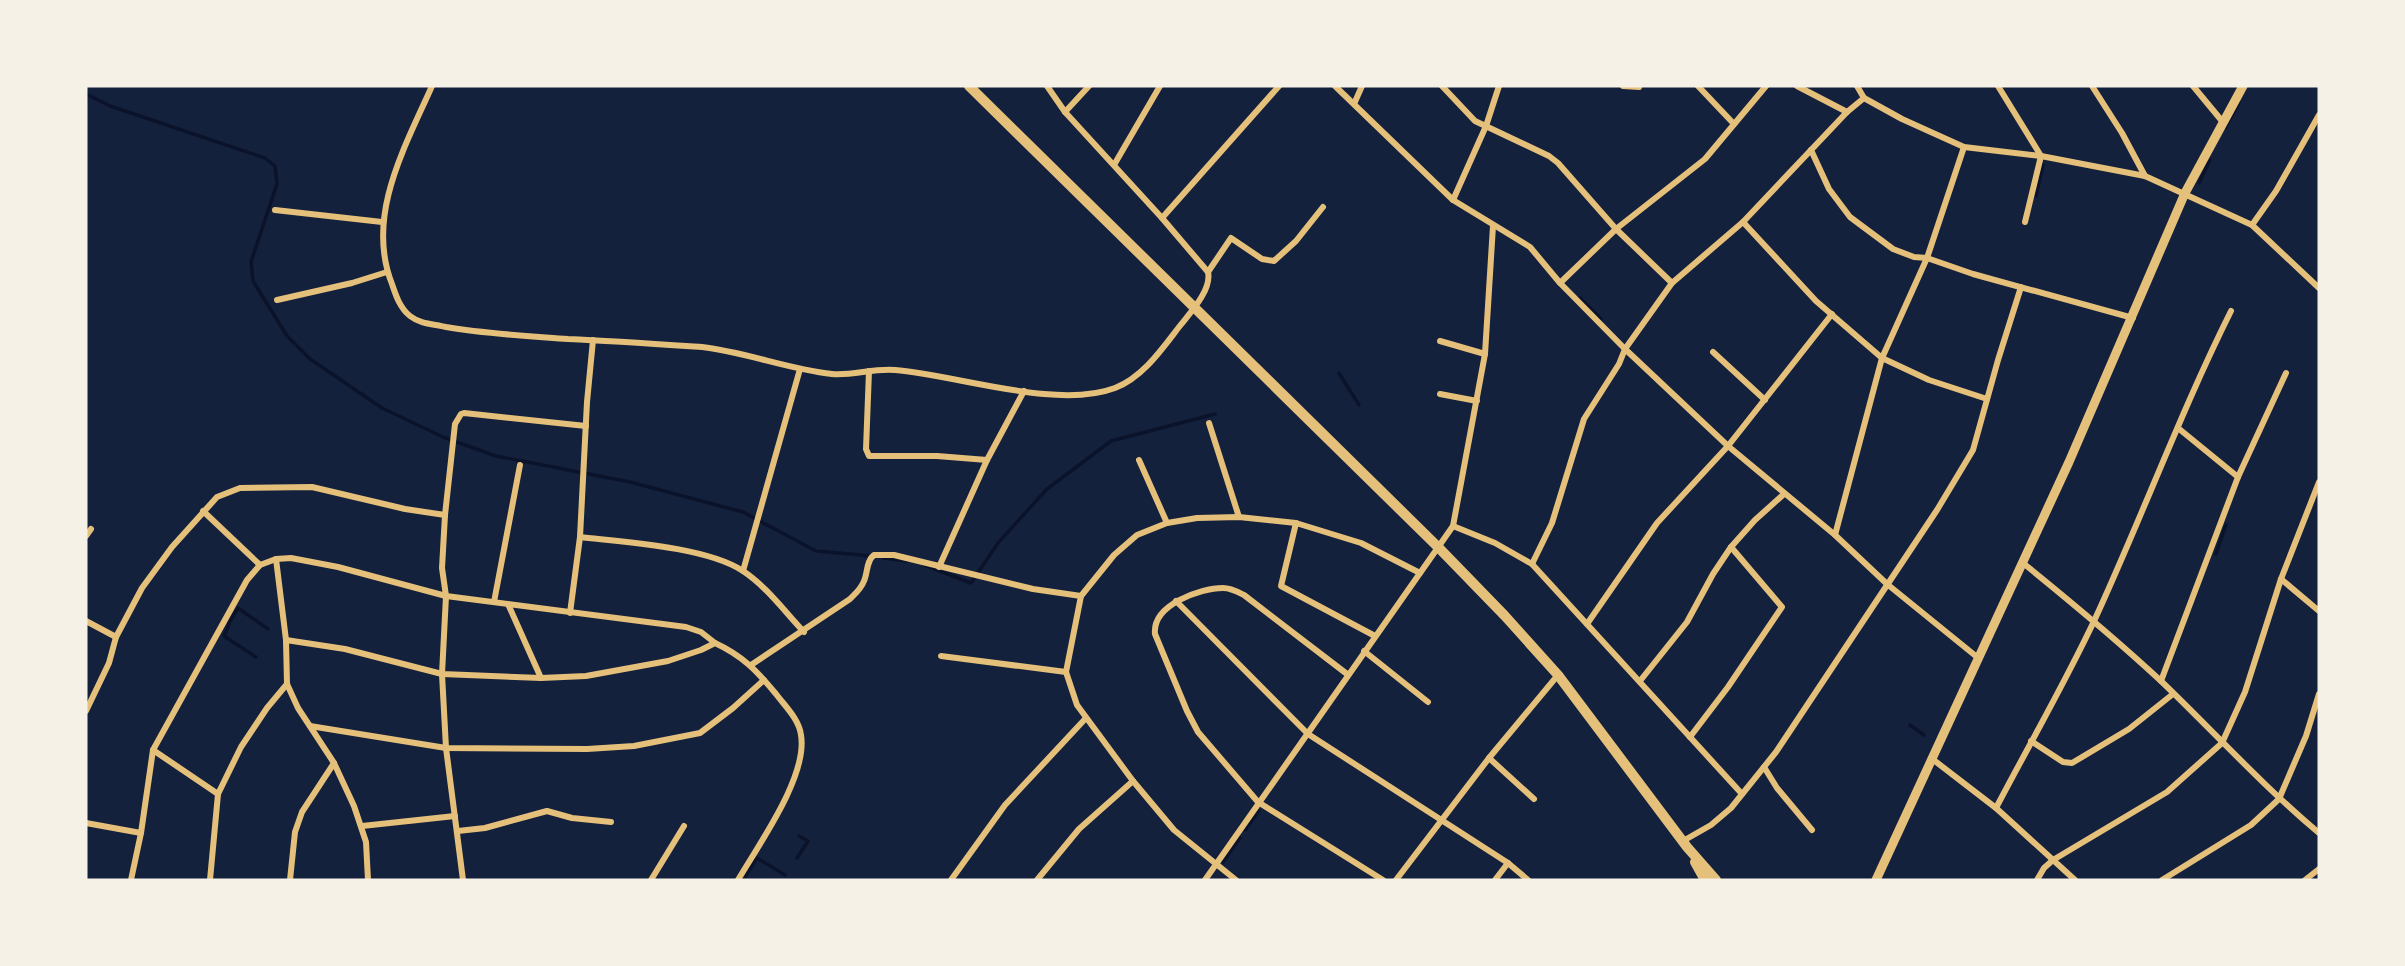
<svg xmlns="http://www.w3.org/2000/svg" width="2405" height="966" font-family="Lora,serif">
  <rect width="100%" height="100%" fill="#14213d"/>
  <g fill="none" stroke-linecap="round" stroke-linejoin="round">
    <g stroke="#0b132b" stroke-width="3.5">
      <path d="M 86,94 L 110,106 L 265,158 L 275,166 L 277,184 L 251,262 L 253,281 L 287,336 L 310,359 L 382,408 L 443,437 L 496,456 L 630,482 L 743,512 L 816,551 L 872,556"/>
      <path d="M 2225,128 L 2239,103"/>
      <path d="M 2199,183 L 2210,160"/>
      <path d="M 2036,196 L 2043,165"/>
      <path d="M 1580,298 L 1601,319"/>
      <path d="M 1339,373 L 1359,405"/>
      <path d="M 2216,554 L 2226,525"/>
      <path d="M 883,558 L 907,561"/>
      <path d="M 924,565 L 971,583 L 998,543 L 1047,489 L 1111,441 L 1215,414"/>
      <path d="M 229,623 L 238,608 L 268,629"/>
      <path d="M 229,625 L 224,636 L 256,657"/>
      <path d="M 1910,725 L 1924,735"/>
      <path d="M 1245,830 L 1259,811"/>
      <path d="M 797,858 L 808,841 L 799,836"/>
      <path d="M 1223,862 L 1240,838"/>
      <path d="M 743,880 L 757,858 L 785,875"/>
    </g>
    <g stroke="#e5c07b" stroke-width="6">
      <path d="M 432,86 C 405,147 365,216 392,284 C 396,296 400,308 410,316 C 420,324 434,324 446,327 C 486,334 528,336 568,339 C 613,341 657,344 702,347 C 746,352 787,369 832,374 C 852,376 874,368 895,370 C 957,375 1057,410 1115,388 C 1143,377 1162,349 1179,327 C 1190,313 1212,290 1208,272 L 1162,218 L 1279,86"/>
      <path d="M 1047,86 L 1065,112 L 1162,218"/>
      <path d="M 1335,86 L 1453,200 L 1530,247 L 1560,283 L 1625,349 L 1728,446 L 1835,535 L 1887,584 L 1977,657"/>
      <path d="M 1442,86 L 1475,121 L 1549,156 L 1558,163 L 1616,229 L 1672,283"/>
      <path d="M 1623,86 L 1639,87"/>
      <path d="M 1698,86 L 1734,124"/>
      <path d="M 1797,86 L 1847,112"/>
      <path d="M 1857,86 L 1864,98"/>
      <path d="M 1998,86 L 2041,156 L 2025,222"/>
      <path d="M 2092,86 L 2122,133 L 2145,176"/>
      <path d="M 2193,86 L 2222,121"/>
      <path d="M 1354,104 L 1362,86"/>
      <path d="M 1065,112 L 1089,86"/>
      <path d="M 1811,150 L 1829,189 L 1850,217 L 1893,249 L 1914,257 L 1927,258 L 1973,274 L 2133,318"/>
      <path d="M 1114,165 L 1160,86"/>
      <path d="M 1453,200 L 1486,126 L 1499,86"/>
      <path d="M 275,210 L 382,222"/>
      <path d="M 1743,222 L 1816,301 L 1882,358 L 1929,380 L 1987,399"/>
      <path d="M 2252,225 L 2276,191 L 2319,115"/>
      <path d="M 1208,272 L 1231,238 L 1262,259 L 1274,261 L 1296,241 L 1323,207"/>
      <path d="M 1560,283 L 1616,229 L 1705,159 L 1766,86"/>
      <path d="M 277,300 L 352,283 L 387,272"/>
      <path d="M 1440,341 L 1485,354"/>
      <path d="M 1713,352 L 1765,400"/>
      <path d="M 869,371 L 866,449 L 869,456 L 937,456 L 987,460"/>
      <path d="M 1440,394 L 1477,401"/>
      <path d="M 1209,423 L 1239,517"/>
      <path d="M 2178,428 L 2238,477"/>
      <path d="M 1139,460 L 1167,523"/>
      <path d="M 203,511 L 260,565"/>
      <path d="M 1296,523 L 1281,586 L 1375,636"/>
      <path d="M 1453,526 L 1495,543 L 1532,564 L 1742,794"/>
      <path d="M 1835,535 L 1882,358 L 1927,258 L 1964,147"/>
      <path d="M 86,536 L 91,529"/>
      <path d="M 580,537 C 624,542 707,547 743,571 C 766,586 785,612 804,632"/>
      <path d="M 276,559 L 286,640 L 287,684 L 298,708 L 334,763 L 354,806 L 366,842 L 368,880"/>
      <path d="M 2023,563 C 2070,601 2117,640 2161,681 C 2214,732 2263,786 2319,833"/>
      <path d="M 1532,564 L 1552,523 L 1584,419 L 1619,364 L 1625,349 L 1672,283 L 1743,222 L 1847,112 L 1864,98 L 1902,119 L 1964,147 L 2041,156 L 2145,176 L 2252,225 L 2319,288"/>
      <path d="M 939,567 L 987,460 L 1024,391"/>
      <path d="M 743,571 L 800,369"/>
      <path d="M 2281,579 L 2319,611"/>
      <path d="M 1176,601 L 1308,734 L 1508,863 L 1528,880"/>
      <path d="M 494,602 L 520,465"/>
      <path d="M 508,604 L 541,678"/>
      <path d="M 570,613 L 580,537 L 587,402 L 593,340"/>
      <path d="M 86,621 L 116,637"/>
      <path d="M 1587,624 L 1657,523 L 1728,446 L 1832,314"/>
      <path d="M 286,640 L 345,649 L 442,674 L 541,678 L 586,676 L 668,661 L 701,650 L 715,643 C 743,656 757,671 776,694 C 785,706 799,719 801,735 C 808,776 759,844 738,880"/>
      <path d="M 1364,651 L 1428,702"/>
      <path d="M 941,656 L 1066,672"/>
      <path d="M 751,665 L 850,599 C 856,593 861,589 864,581 C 868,572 866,561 874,555 L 894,555 L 1033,589 L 1081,596"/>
      <path d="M 1347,674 L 1244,595 C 1238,592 1231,588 1223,588 C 1200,588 1152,605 1155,634 L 1187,711 L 1198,732 L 1258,802 L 1383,880"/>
      <path d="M 1640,681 L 1687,622 L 1713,574 L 1731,547 L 1755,520 L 1784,494"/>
      <path d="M 2161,681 L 2238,477 L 2286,373"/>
      <path d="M 86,711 L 109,663 L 116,637 L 142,588 L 172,547 L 217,497 L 240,488 L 312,487 L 405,509 L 445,515"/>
      <path d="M 310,726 L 446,748 L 587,749 L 634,746 L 700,733 L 733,708 L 764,680"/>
      <path d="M 1690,737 L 1728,687 L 1782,607 L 1731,547"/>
      <path d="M 2031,741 L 2063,762 L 2072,763 L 2129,729 L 2173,694"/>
      <path d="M 153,750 L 218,794"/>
      <path d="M 1489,758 L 1534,799"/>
      <path d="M 1931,758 L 1996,808 L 2075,880"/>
      <path d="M 1764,767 L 1777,788 L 1812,830"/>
      <path d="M 1996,808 C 2029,745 2065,683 2095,619 C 2142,517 2181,411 2231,311"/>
      <path d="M 86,823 L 141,833"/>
      <path d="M 362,826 L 455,816"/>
      <path d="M 458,831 L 485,828 L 547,811 L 572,818 L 611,822"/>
      <path d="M 1683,841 L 1711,825 L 1731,808 L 1776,752 L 1937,510 L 1973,450 L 1998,360 L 2021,287"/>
      <path d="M 131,880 L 141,833 L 153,750 L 247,580 L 260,565 L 276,559 L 291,558 L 338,567 L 446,596 L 686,627 L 701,632 L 715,643"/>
      <path d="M 210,880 L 218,794 L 241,747 L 267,708 L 287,684"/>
      <path d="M 290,880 L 295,832 L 302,812 L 334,763"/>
      <path d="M 463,880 L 446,748 L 442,674 L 446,596 L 442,568 L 445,515 L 455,424 L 461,414 L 464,413 L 586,426"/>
      <path d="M 651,880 L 684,826"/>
      <path d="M 951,880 L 1005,805 L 1086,718"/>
      <path d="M 1037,880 L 1079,829 L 1133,781"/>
      <path d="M 1205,880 L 1453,526 L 1485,354 L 1493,226"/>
      <path d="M 1236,880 L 1174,830 L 1133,781 L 1077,705 L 1066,672 L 1081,596 L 1114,555 L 1137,535 L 1167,523 L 1197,518 L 1239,517 L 1296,523 L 1361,543 L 1420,573"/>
      <path d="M 1396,880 L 1489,758 L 1558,675"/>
      <path d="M 1495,880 L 1508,863"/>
      <path d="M 2037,880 L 2044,868 L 2053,860 L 2167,792 L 2222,743 L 2245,692 L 2281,579 L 2319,482"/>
      <path d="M 2162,880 L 2251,825 L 2279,799 L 2306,736 L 2319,694"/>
      <path d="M 2305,880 L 2319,869"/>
    </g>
    <path stroke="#e5c07b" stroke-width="9" d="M 1876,880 L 2069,462 L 2185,193 L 2243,86"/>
    <g stroke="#e5c07b" stroke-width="10">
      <path d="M 969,86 L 1439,548 L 1505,616 L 1558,675 L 1687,847 L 1716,880"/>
      <path d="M 1695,862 L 1705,880"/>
    </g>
  </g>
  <rect width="2405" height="966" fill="none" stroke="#f6f1e7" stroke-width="175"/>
</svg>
